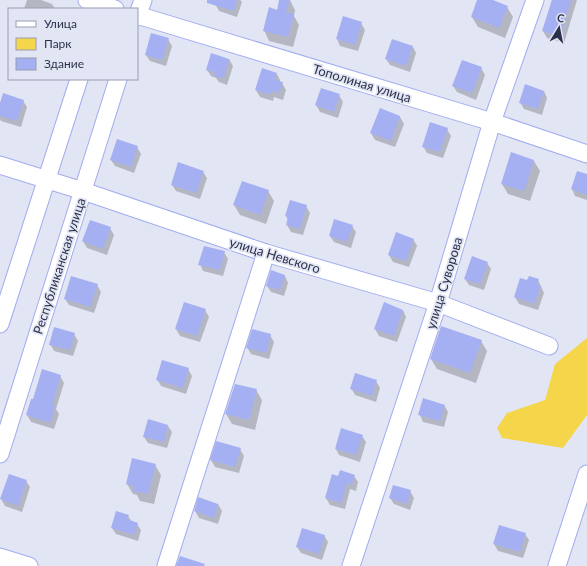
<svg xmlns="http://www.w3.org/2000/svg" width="587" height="566" font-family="Lato,sans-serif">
  <rect width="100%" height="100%" fill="#e2e5f3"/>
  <path fill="#f5d64b" d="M 587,338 L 587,415 L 563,448 L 502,438 L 497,428 L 507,413 L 545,400 L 555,364 Z"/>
  <g fill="#0003">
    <path d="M 27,0 L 41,0 L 52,4 L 55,9 L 24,9 Z"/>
    <path d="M 216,0 L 240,0 L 242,2 L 237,17 L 219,11 L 215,4 Z"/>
    <path d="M 280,0 L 290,0 L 295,10 L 294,16 L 299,25 L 293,47 L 269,41 L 264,30 L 278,11 Z"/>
    <path d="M 479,0 L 490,0 L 507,7 L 513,17 L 505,38 L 478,27 L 472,17 Z"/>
    <path d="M 552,0 L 577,0 L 564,43 L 547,38 L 543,31 Z"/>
    <path d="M 361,23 L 365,30 L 358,51 L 340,46 L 337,39 Z"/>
    <path d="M 168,39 L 172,46 L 166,66 L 150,61 L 146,55 Z"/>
    <path d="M 413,47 L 416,53 L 410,72 L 390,65 L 386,59 Z"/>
    <path d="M 229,59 L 233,66 L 227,85 L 219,82 L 216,78 L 211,76 L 207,70 Z"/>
    <path d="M 481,68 L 485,75 L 476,100 L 457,92 L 453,86 Z"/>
    <path d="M 277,74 L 280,80 L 280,82 L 282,83 L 286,90 L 283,100 L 274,97 L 273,101 L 260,97 L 256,90 Z"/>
    <path d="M 544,91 L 547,98 L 542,115 L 524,109 L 520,102 Z"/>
    <path d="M 339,95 L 343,102 L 338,118 L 320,112 L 316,105 Z"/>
    <path d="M 23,101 L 27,107 L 21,127 L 1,121 L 0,119 L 0,106 Z"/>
    <path d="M 380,110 L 400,117 L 404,124 L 395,147 L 375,140 L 371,133 Z"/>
    <path d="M 447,129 L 451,136 L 443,158 L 427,153 L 423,146 Z"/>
    <path d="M 137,147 L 141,154 L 134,173 L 115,166 L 111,160 Z"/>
    <path d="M 534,161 L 540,171 L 530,201 L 508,194 L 502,184 Z"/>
    <path d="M 203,172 L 207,178 L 200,199 L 176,191 L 172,185 Z"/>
    <path d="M 587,175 L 587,200 L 575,196 L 572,189 Z"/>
    <path d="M 268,191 L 274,201 L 266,224 L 240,215 L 234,205 Z"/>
    <path d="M 306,206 L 310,213 L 303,235 L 291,232 L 287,225 L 288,220 L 286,216 Z"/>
    <path d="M 352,226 L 356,232 L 351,248 L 334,242 L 330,236 Z"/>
    <path d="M 110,228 L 114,235 L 107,255 L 87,248 L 83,241 Z"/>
    <path d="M 413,239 L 417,246 L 409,267 L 393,262 L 389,255 Z"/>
    <path d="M 224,252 L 228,259 L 223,276 L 203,271 L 200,264 Z"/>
    <path d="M 487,263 L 491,269 L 484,290 L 469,285 L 465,279 Z"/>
    <path d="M 285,276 L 288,283 L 284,296 L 271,292 L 267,286 Z"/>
    <path d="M 538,280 L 544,293 L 538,310 L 519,304 L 515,297 L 528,282 Z"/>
    <path d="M 97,285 L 101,292 L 94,313 L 69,305 L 65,299 Z"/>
    <path d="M 205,310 L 209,317 L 200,342 L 180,336 L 176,329 Z"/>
    <path d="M 403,310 L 406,317 L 397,342 L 379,336 L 375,329 Z"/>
    <path d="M 74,334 L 78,341 L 73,356 L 54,351 L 50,344 Z"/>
    <path d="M 270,335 L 274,342 L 269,359 L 251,354 L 247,347 Z"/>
    <path d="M 481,341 L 487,351 L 476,383 L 437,369 L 431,359 Z"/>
    <path d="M 188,369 L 192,376 L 186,394 L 161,386 L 157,379 Z"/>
    <path d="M 60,376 L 64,383 L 56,409 L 59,414 L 54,429 L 31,422 L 27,415 Z"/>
    <path d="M 376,381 L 380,388 L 376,402 L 355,395 L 351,388 Z"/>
    <path d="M 256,390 L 262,400 L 255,430 L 232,424 L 226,414 Z"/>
    <path d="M 444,405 L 448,412 L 444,427 L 423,422 L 420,415 Z"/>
    <path d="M 168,426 L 172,432 L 167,448 L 148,443 L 144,437 Z"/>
    <path d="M 362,436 L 366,442 L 360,462 L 339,455 L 336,449 Z"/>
    <path d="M 240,449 L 244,456 L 239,473 L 215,467 L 211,460 Z"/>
    <path d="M 155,465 L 161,475 L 154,504 L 140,501 L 137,495 L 133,494 L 127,484 Z"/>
    <path d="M 332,476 L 339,477 L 354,476 L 358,482 L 356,491 L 350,489 L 345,509 L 330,505 L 326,498 Z"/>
    <path d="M 26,481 L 30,487 L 22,512 L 5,506 L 1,499 Z"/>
    <path d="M 410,491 L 414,498 L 410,510 L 394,504 L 390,498 Z"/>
    <path d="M 218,504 L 222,511 L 218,524 L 199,518 L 195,511 Z"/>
    <path d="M 128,516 L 132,522 L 137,524 L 141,530 L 138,541 L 116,534 L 112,528 Z"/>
    <path d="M 525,534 L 529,540 L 523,558 L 498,551 L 494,544 Z"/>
    <path d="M 324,535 L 328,542 L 322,560 L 301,553 L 297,547 Z"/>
  </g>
  <g fill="#a5b0f3">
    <path d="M 207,0 L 237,0 L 234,11 L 207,3 Z"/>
    <path d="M 279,0 L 290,0 L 286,12 L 294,14 L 288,37 L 263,31 L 269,7 L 277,10 Z"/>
    <path d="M 477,0 L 493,0 L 508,6 L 499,28 L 471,17 Z"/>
    <path d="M 552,0 L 571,0 L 560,37 L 542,31 Z"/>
    <path d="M 343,16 L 362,22 L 355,45 L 336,39 Z"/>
    <path d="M 151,33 L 169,38 L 162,60 L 145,55 Z"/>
    <path d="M 392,39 L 413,46 L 406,66 L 385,59 Z"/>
    <path d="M 211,53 L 229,59 L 224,78 L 214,76 L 215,72 L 206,70 Z"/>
    <path d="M 462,60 L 482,67 L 472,93 L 452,86 Z"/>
    <path d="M 262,68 L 277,73 L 275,80 L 283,82 L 279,93 L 271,91 L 270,95 L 255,90 Z"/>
    <path d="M 525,84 L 544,91 L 538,109 L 519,103 Z"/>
    <path d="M 321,88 L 340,94 L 334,112 L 315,105 Z"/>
    <path d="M 3,93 L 24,100 L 17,121 L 0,116 L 0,103 Z"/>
    <path d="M 380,108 L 400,116 L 391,141 L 370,133 Z"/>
    <path d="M 430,122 L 448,128 L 440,152 L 422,147 Z"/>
    <path d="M 117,139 L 138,146 L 131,167 L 110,160 Z"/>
    <path d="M 511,152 L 534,160 L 524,191 L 501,184 Z"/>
    <path d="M 178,162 L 204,171 L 196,193 L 171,185 Z"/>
    <path d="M 577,171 L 587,174 L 587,195 L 571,189 Z"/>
    <path d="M 242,181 L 269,190 L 260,215 L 233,205 Z"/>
    <path d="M 290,200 L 307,205 L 300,229 L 286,225 L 288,217 L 285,216 Z"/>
    <path d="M 334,219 L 353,225 L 347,242 L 329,236 Z"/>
    <path d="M 90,220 L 111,227 L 103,249 L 82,241 Z"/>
    <path d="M 396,232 L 414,239 L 406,261 L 388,255 Z"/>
    <path d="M 204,246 L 225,251 L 220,270 L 198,265 Z"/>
    <path d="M 472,256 L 488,262 L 480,284 L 464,279 Z"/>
    <path d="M 271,270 L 285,275 L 280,290 L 266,286 Z"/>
    <path d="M 71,276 L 98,284 L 90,307 L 64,299 Z"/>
    <path d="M 529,276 L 539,279 L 537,284 L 541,286 L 534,304 L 514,297 L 520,278 L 527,280 Z"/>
    <path d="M 184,302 L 206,309 L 197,336 L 175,329 Z"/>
    <path d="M 384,302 L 403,310 L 394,336 L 374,329 Z"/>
    <path d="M 441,326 L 482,340 L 470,373 L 430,359 Z"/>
    <path d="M 54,327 L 75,333 L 70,350 L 49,345 Z"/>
    <path d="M 252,329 L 271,334 L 266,353 L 246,348 Z"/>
    <path d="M 162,360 L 189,368 L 183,388 L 156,380 Z"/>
    <path d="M 42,369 L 61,375 L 52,405 L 55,406 L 50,423 L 26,415 L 31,399 L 33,399 Z"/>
    <path d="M 355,373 L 377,380 L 372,396 L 350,389 Z"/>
    <path d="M 235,384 L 257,389 L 249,420 L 225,414 Z"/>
    <path d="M 423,398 L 445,405 L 440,421 L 418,415 Z"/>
    <path d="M 148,419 L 168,425 L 164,442 L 143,437 Z"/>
    <path d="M 341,428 L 363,435 L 356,455 L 335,449 Z"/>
    <path d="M 216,441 L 241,448 L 235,467 L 210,460 Z"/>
    <path d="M 132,458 L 156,464 L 148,494 L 133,491 L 134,486 L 126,484 Z"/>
    <path d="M 340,470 L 355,475 L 352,485 L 347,483 L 341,503 L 325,498 L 332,474 L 338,476 Z"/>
    <path d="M 9,474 L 27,480 L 18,506 L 0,499 Z"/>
    <path d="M 393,485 L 411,490 L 407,504 L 389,498 Z"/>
    <path d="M 198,497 L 218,504 L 214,518 L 194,511 Z"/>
    <path d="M 116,511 L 129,515 L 127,519 L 138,523 L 134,535 L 111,528 Z"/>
    <path d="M 499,525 L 526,533 L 520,552 L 493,544 Z"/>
    <path d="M 302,528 L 325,535 L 319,554 L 296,547 Z"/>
    <path d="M 180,556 L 205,564 L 204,566 L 176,566 Z"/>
  </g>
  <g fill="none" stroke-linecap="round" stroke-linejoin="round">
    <defs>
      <g id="minor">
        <path d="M 87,0 L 115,9"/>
        <path d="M 137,15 L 492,122 L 587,154"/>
        <path d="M 137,17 L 143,0"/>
        <path d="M 0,165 L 83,191 L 266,253 L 438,303 L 549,346"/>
        <path d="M 0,324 L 79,79"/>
        <path d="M 0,454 L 118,79"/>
        <path d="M 0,557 L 29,566"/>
        <path d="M 166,566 L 266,253"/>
        <path d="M 351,566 L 438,303 L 492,122 L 535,0"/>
        <path d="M 557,566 L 587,474"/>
      </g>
    </defs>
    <use href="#minor" stroke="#a1acef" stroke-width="19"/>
    <use href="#minor" stroke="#fff" stroke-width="17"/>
  </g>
  <g text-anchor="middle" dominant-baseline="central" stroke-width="3.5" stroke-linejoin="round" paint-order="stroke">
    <g font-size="13" fill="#2c314b" stroke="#e2e5f3">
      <text transform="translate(362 83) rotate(17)">Тополиная улица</text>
      <text transform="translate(275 255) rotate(17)">улица Невского</text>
      <text transform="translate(59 266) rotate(-72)">Республиканская улица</text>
      <text transform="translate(444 283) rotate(-73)">улица Суворова</text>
    </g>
  </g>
  <rect x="8" y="8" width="130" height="72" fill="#e2e5f3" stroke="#999db0"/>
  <rect x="16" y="21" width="20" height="6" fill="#ffffff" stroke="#999db0"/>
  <text x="44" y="28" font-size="12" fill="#2c314b">Улица</text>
  <rect x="16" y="38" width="20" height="12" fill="#f5d64b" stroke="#999db0"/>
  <text x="44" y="48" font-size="12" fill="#2c314b">Парк</text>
  <rect x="16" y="58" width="20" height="12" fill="#a5b0f3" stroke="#999db0"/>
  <text x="44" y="68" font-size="12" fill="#2c314b">Здание</text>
  <g transform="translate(559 28) rotate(10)" stroke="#e2e5f3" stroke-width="3" paint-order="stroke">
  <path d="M0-3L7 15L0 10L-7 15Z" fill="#2c314b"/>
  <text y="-6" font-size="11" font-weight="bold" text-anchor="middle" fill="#2c314b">С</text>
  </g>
</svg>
